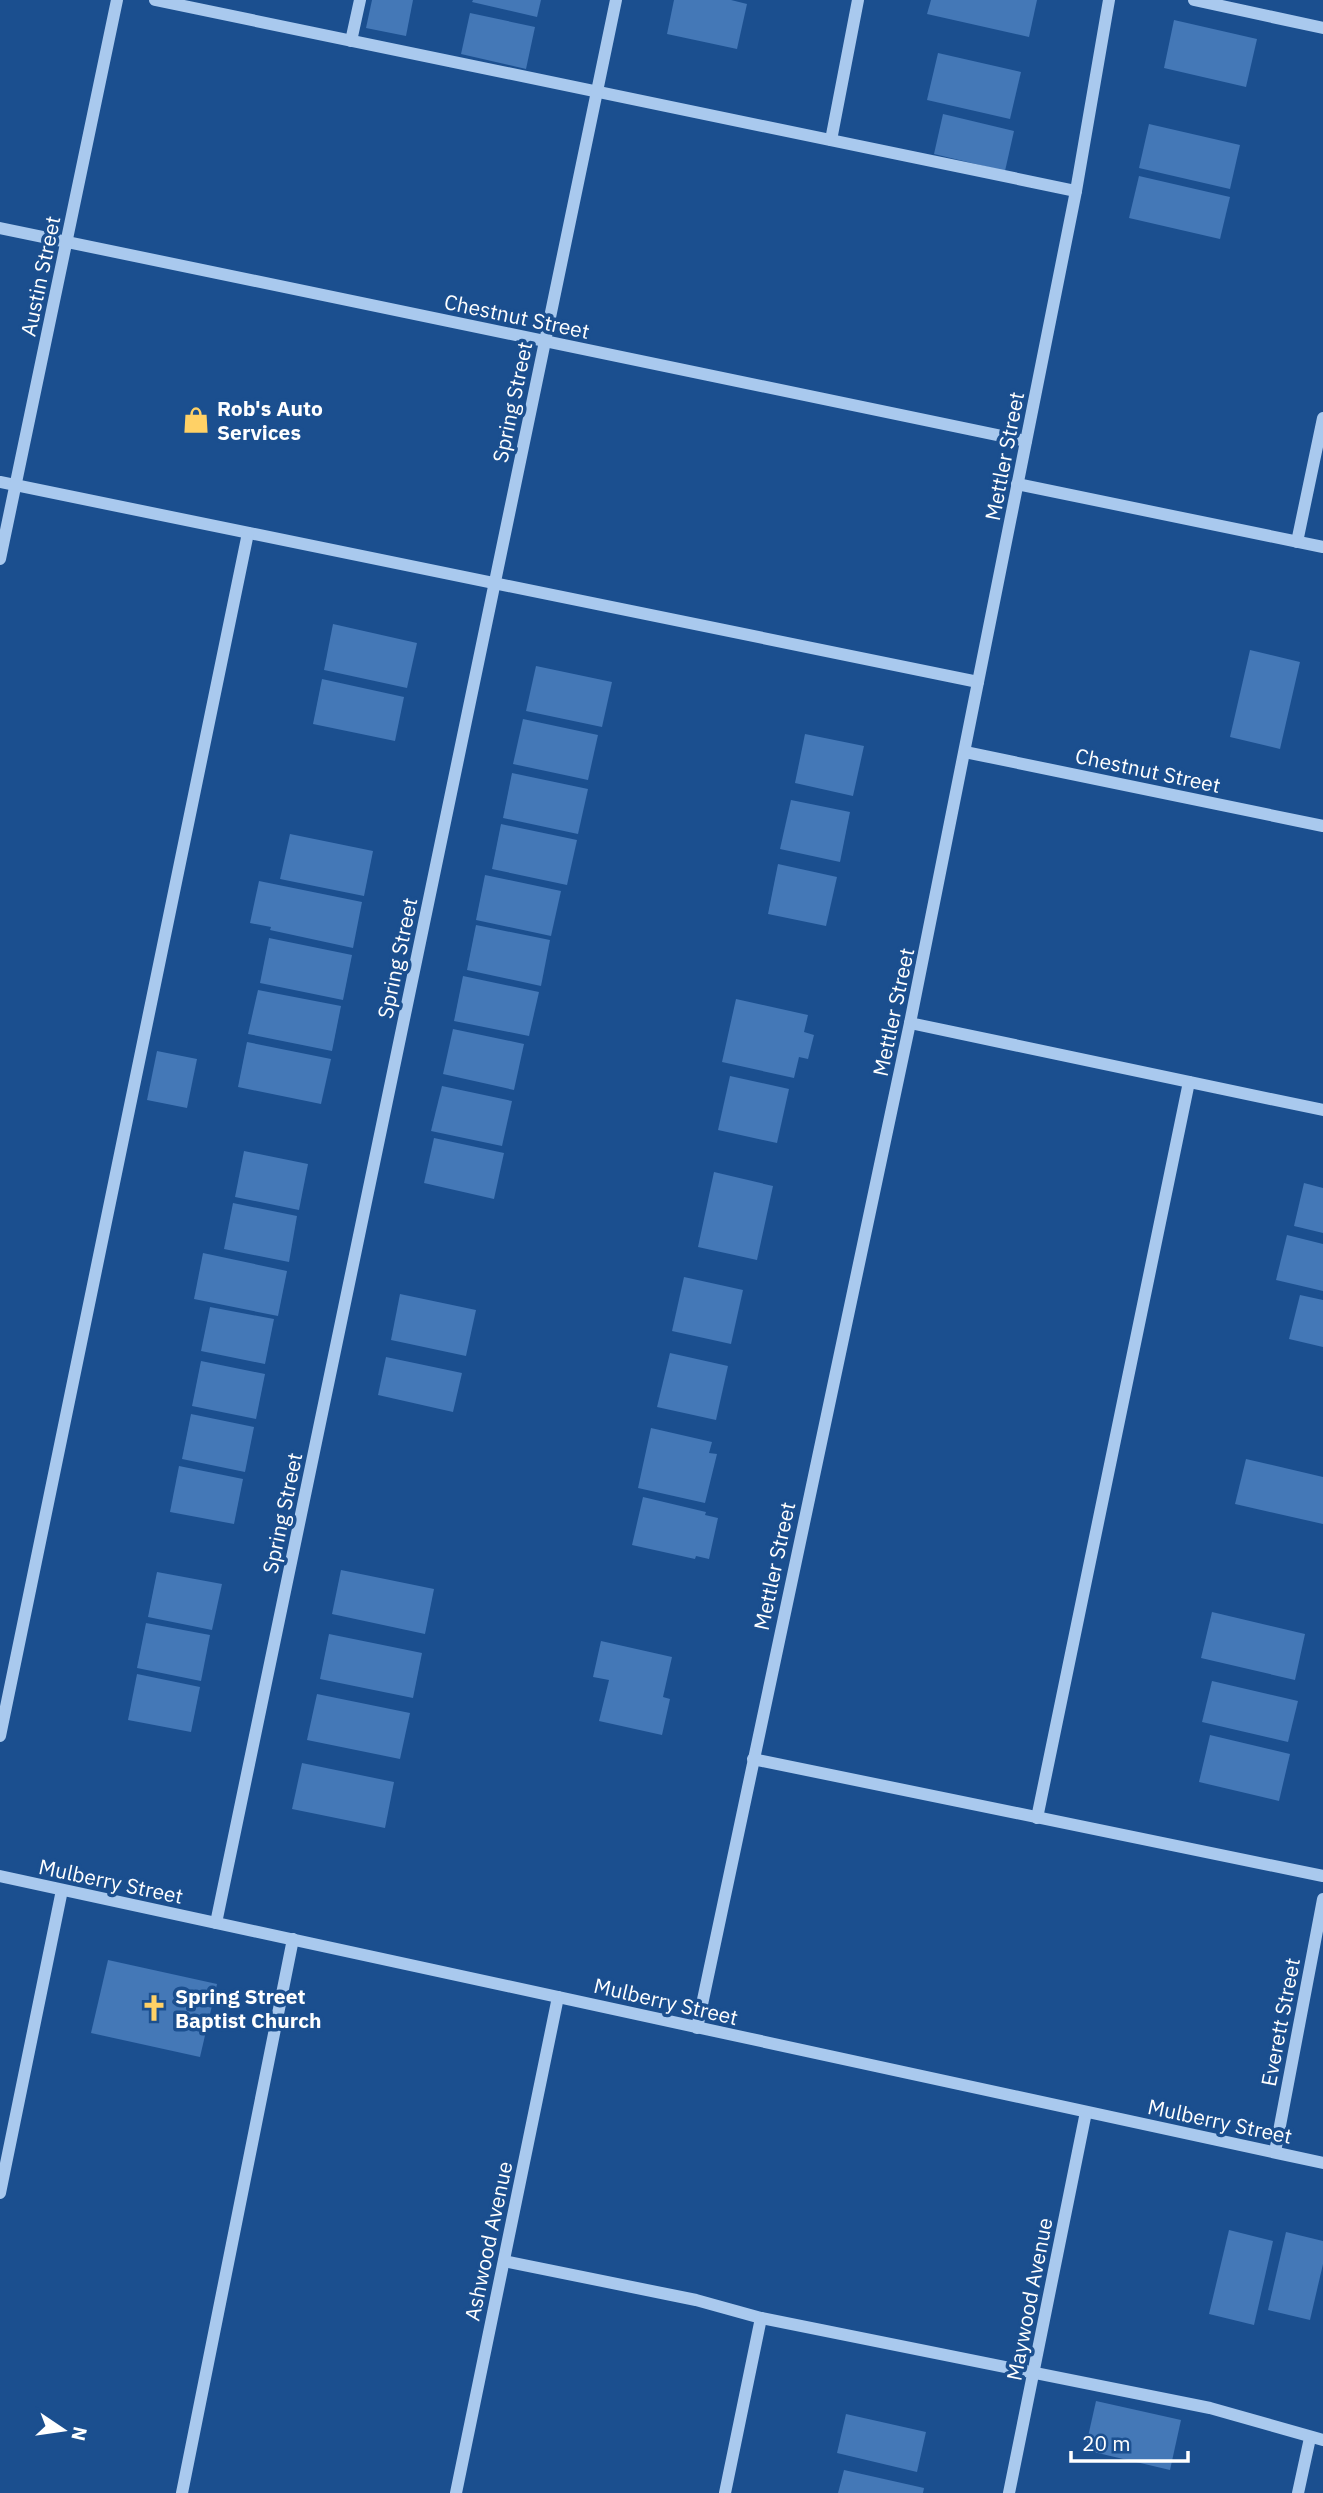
<svg xmlns="http://www.w3.org/2000/svg" width="1323" height="2493" font-family="'IBM Plex Sans',sans-serif">
  <rect width="100%" height="100%" fill="#1b4f8f"/>
  <g fill="#4478b7">
    <path d="M 372,0 L 413,0 L 406,36 L 366,28 Z"/>
    <path d="M 473,0 L 541,0 L 537,17 L 472,2 Z"/>
    <path d="M 674,0 L 731,0 L 747,4 L 737,49 L 667,34 Z"/>
    <path d="M 931,0 L 1037,0 L 1029,37 L 927,14 Z"/>
    <path d="M 470,13 L 535,27 L 526,69 L 461,54 Z"/>
    <path d="M 1174,20 L 1257,39 L 1246,87 L 1164,68 Z"/>
    <path d="M 938,53 L 1021,72 L 1010,119 L 927,100 Z"/>
    <path d="M 943,114 L 1014,131 L 1005,171 L 934,154 Z"/>
    <path d="M 1149,124 L 1240,145 L 1230,189 L 1139,168 Z"/>
    <path d="M 1139,176 L 1230,197 L 1220,239 L 1129,218 Z"/>
    <path d="M 333,624 L 417,643 L 407,688 L 324,670 Z"/>
    <path d="M 1250,650 L 1300,662 L 1280,749 L 1230,737 Z"/>
    <path d="M 536,666 L 612,682 L 602,727 L 526,711 Z"/>
    <path d="M 322,679 L 404,697 L 395,741 L 313,724 Z"/>
    <path d="M 523,719 L 598,735 L 588,780 L 513,764 Z"/>
    <path d="M 805,734 L 864,746 L 853,796 L 795,783 Z"/>
    <path d="M 512,773 L 588,789 L 578,834 L 503,818 Z"/>
    <path d="M 791,800 L 850,812 L 840,862 L 780,849 Z"/>
    <path d="M 501,824 L 577,840 L 567,885 L 492,869 Z"/>
    <path d="M 290,834 L 373,851 L 364,896 L 280,879 Z"/>
    <path d="M 778,864 L 837,877 L 826,926 L 768,914 Z"/>
    <path d="M 485,875 L 561,891 L 551,936 L 476,920 Z"/>
    <path d="M 259,881 L 362,902 L 353,948 L 270,930 L 271,927 L 250,923 Z"/>
    <path d="M 476,925 L 550,940 L 541,986 L 467,970 Z"/>
    <path d="M 269,938 L 352,955 L 343,1000 L 260,983 Z"/>
    <path d="M 463,976 L 539,992 L 529,1036 L 454,1021 Z"/>
    <path d="M 258,990 L 341,1006 L 332,1051 L 248,1034 Z"/>
    <path d="M 736,999 L 808,1015 L 804,1032 L 814,1035 L 808,1059 L 799,1057 L 794,1078 L 722,1062 Z"/>
    <path d="M 453,1029 L 524,1044 L 514,1090 L 443,1074 Z"/>
    <path d="M 247,1042 L 331,1059 L 321,1104 L 238,1087 Z"/>
    <path d="M 157,1051 L 197,1059 L 187,1108 L 147,1100 Z"/>
    <path d="M 730,1076 L 789,1089 L 777,1143 L 718,1130 Z"/>
    <path d="M 442,1086 L 512,1101 L 502,1146 L 431,1131 Z"/>
    <path d="M 434,1138 L 504,1153 L 494,1199 L 424,1183 Z"/>
    <path d="M 244,1151 L 308,1164 L 299,1210 L 235,1197 Z"/>
    <path d="M 714,1172 L 773,1186 L 757,1260 L 698,1247 Z"/>
    <path d="M 1304,1183 L 1323,1188 L 1323,1233 L 1294,1226 Z"/>
    <path d="M 233,1203 L 297,1216 L 289,1262 L 224,1249 Z"/>
    <path d="M 1287,1235 L 1323,1244 L 1323,1291 L 1276,1280 Z"/>
    <path d="M 203,1253 L 287,1271 L 278,1316 L 194,1299 Z"/>
    <path d="M 684,1277 L 743,1290 L 731,1344 L 672,1331 Z"/>
    <path d="M 400,1294 L 476,1310 L 466,1356 L 391,1340 Z"/>
    <path d="M 1300,1295 L 1323,1300 L 1323,1347 L 1289,1339 Z"/>
    <path d="M 210,1307 L 274,1319 L 265,1364 L 201,1351 Z"/>
    <path d="M 670,1353 L 728,1366 L 716,1420 L 657,1407 Z"/>
    <path d="M 386,1357 L 462,1373 L 453,1412 L 378,1395 Z"/>
    <path d="M 201,1361 L 265,1374 L 256,1419 L 192,1406 Z"/>
    <path d="M 191,1414 L 254,1427 L 245,1472 L 182,1459 Z"/>
    <path d="M 651,1428 L 712,1442 L 709,1453 L 717,1454 L 705,1503 L 638,1488 Z"/>
    <path d="M 1246,1459 L 1323,1477 L 1323,1524 L 1235,1504 Z"/>
    <path d="M 179,1466 L 243,1479 L 234,1524 L 170,1512 Z"/>
    <path d="M 643,1497 L 706,1512 L 705,1515 L 718,1518 L 709,1559 L 696,1556 L 695,1559 L 632,1545 Z"/>
    <path d="M 341,1570 L 434,1589 L 425,1634 L 332,1614 Z"/>
    <path d="M 157,1572 L 222,1584 L 212,1630 L 148,1617 Z"/>
    <path d="M 1212,1612 L 1305,1634 L 1295,1680 L 1201,1658 Z"/>
    <path d="M 146,1623 L 210,1635 L 201,1681 L 137,1668 Z"/>
    <path d="M 329,1634 L 422,1653 L 413,1698 L 320,1679 Z"/>
    <path d="M 601,1641 L 672,1657 L 663,1697 L 670,1699 L 662,1735 L 599,1721 L 609,1680 L 593,1677 Z"/>
    <path d="M 137,1674 L 200,1687 L 191,1732 L 128,1720 Z"/>
    <path d="M 1212,1681 L 1298,1701 L 1288,1742 L 1202,1722 Z"/>
    <path d="M 317,1694 L 410,1713 L 400,1759 L 307,1740 Z"/>
    <path d="M 1210,1735 L 1290,1754 L 1279,1801 L 1199,1782 Z"/>
    <path d="M 302,1763 L 394,1782 L 385,1828 L 292,1809 Z"/>
    <path d="M 108,1960 L 217,1984 L 200,2057 L 91,2033 Z"/>
    <path d="M 1229,2230 L 1273,2241 L 1254,2325 L 1209,2314 Z"/>
    <path d="M 1286,2232 L 1323,2241 L 1323,2264 L 1310,2320 L 1268,2310 Z"/>
    <path d="M 1096,2401 L 1181,2420 L 1170,2470 L 1085,2450 Z"/>
    <path d="M 846,2414 L 926,2432 L 917,2472 L 837,2453 Z"/>
    <path d="M 844,2470 L 924,2488 L 923,2493 L 838,2493 Z"/>
  </g>
  <g fill="none" stroke-linecap="round" stroke-linejoin="round">
    <g stroke="#a9c9ee" stroke-width="12">
      <path d="M 155,0 L 1076,191"/>
      <path d="M 1194,0 L 1323,28"/>
      <path d="M 351,41 L 360,0"/>
      <path d="M 831,140 L 858,0"/>
      <path d="M 0,228 L 1026,441"/>
      <path d="M 0,482 L 978,682"/>
      <path d="M 1017,484 L 1323,547"/>
      <path d="M 1297,542 L 1323,418"/>
      <path d="M 0,559 L 117,0"/>
      <path d="M 965,752 L 1323,826"/>
      <path d="M 910,1023 L 1323,1110"/>
      <path d="M 0,1736 L 248,533"/>
      <path d="M 753,1759 L 1323,1876"/>
      <path d="M 1037,1818 L 1189,1082"/>
      <path d="M 0,1876 L 1323,2163"/>
      <path d="M 216,1923 L 616,0"/>
      <path d="M 697,2028 L 910,1023 L 1076,191 L 1109,0"/>
      <path d="M 1275,2152 L 1323,1899"/>
      <path d="M 0,2193 L 62,1890"/>
      <path d="M 504,2261 L 696,2300 L 761,2318 L 1210,2408 L 1323,2440"/>
      <path d="M 182,2493 L 293,1939"/>
      <path d="M 456,2493 L 558,1997"/>
      <path d="M 725,2493 L 761,2318"/>
      <path d="M 1009,2493 L 1086,2112"/>
      <path d="M 1298,2493 L 1310,2438"/>
    </g>
  </g>
  <defs>
    <symbol id="shop-bare" viewBox="-9 -9 18 18"><path d="M-5-2.5h2.3a2.7 3.5 0 0 1 5.4 0H5L5.5 6h-11ZM-1.5-2.5h3a1.5 2.3 0 0 0-3 0Z" fill="#ffd166" stroke="#1b4f8f" stroke-width="2.5" paint-order="stroke"/></symbol>
    <symbol id="church-bare" viewBox="-9 -9 18 18"><path d="M-1.2-6h2.4v3.5h3.3v2.4h-3.3V6h-2.4V-.1h-3.3v-2.4h3.3Z" fill="#ffd166" stroke="#1b4f8f" stroke-width="2.5" paint-order="stroke"/></symbol>
  </defs>
  <g fill-rule="evenodd">
    <use href="#shop-bare" x="177" y="401" width="38" height="38"/>
    <use href="#church-bare" x="135" y="1989" width="38" height="38"/>
  </g>
  <g text-anchor="middle" dominant-baseline="central" stroke-width="7" stroke-linejoin="round" paint-order="stroke">
    <g font-size="21" fill="#fff" stroke="#1b4f8f">
      <text transform="translate(40 276) rotate(-78)">Austin Street</text>
      <text transform="translate(517 316) rotate(12)">Chestnut Street</text>
      <text transform="translate(512 402) rotate(-78)">Spring Street</text>
      <text transform="translate(1004 456) rotate(-79)">Mettler Street</text>
      <text transform="translate(1148 770) rotate(12)">Chestnut Street</text>
      <text transform="translate(397 958) rotate(-78)">Spring Street</text>
      <text transform="translate(893 1012) rotate(-78)">Mettler Street</text>
      <text transform="translate(282 1513) rotate(-78)">Spring Street</text>
      <text transform="translate(774 1566) rotate(-78)">Mettler Street</text>
      <text transform="translate(111 1881) rotate(12)">Mulberry Street</text>
      <text transform="translate(666 2001) rotate(13)">Mulberry Street</text>
      <text transform="translate(1280 2022) rotate(-79)">Everett Street</text>
      <text transform="translate(1220 2121) rotate(12)">Mulberry Street</text>
      <text transform="translate(488 2241) rotate(-78)">Ashwood Avenue</text>
      <text transform="translate(1029 2299) rotate(-79)">Maywood Avenue</text>
    </g>
    <g font-size="21" font-weight="bold" fill="#fff" stroke="#1b4f8f" text-anchor="start">
      <text x="217" y="408">Rob's Auto<tspan x="217" dy="24">Services</tspan></text>
      <text x="175" y="1996">Spring Street<tspan x="175" dy="24">Baptist Church</tspan></text>
    </g>
  </g>
  <g transform="translate(63 2430) rotate(103)" stroke="#1b4f8f" stroke-width="5" paint-order="stroke">
  <path d="M0-5L12 26L0 18L-12 26Z" fill="#ffffff"/>
  <text y="-10" font-size="19" font-weight="bold" text-anchor="middle" fill="#ffffff">N</text>
  </g>
  <path d="M1071 2451v10h117v-10" fill="none" stroke="#ffffff" stroke-width="3.5"/>
  <text x="1082" y="2451" font-size="21" fill="#ffffff" stroke="#1b4f8f" stroke-width="5" paint-order="stroke">20 m</text>
</svg>
